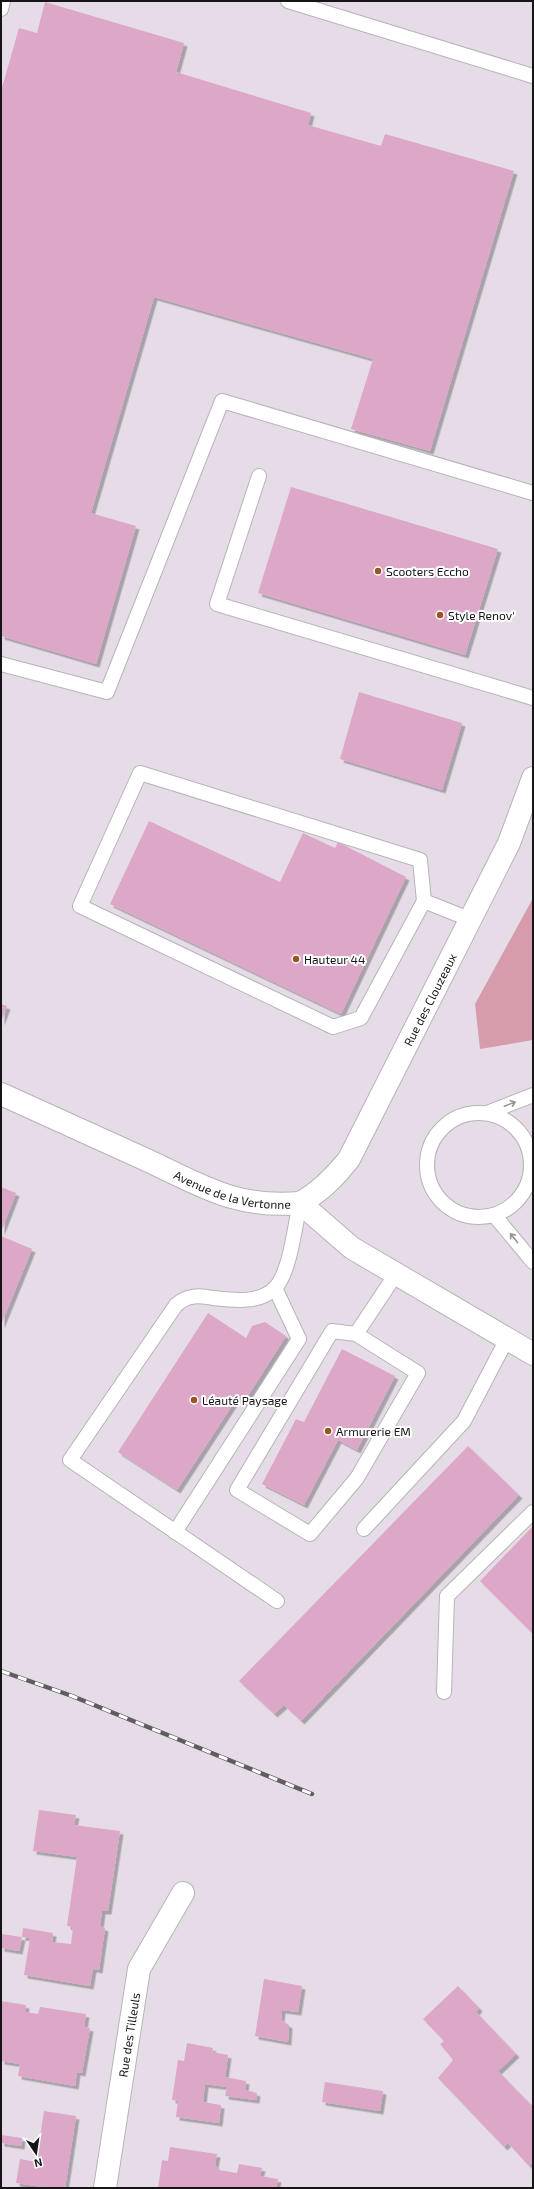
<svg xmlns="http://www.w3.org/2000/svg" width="534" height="2189" font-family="'Exo 2',sans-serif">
  <defs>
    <filter id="shadow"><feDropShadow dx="3.5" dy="3.5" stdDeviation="0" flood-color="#0004"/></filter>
  </defs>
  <rect width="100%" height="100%" fill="#eee9ee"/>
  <rect fill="#e6dce7" x="1" y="1" width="532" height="2187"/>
  <path fill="#d79cac" d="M 533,898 L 533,1040 L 480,1049 L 475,1004 Z"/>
  <g fill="#dda8c7" filter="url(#shadow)">
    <path d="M 45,2 L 184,43 L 176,72 L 311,113 L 308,125 L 381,146 L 385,134 L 514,171 L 430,451 L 351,429 L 373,359 L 154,297 L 91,513 L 136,526 L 96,664 L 1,636 L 1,91 L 19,28 L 37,33 Z"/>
    <path d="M 291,487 L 498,549 L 465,655 L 258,593 Z"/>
    <path d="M 359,692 L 462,723 L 442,790 L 340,759 Z"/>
    <path d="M 149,821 L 280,882 L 303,833 L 335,848 L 338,842 L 406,877 L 341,1014 L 110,904 Z"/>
    <path d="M 1,1004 L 7,1006 L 1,1022 Z"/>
    <path d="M 1,1187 L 16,1193 L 1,1232 Z"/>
    <path d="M 1,1236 L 32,1249 L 1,1325 Z"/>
    <path d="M 208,1313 L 246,1338 L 252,1326 L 265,1322 L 286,1336 L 244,1402 L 237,1398 L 177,1490 L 118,1452 Z"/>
    <path d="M 342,1349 L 395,1376 L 357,1450 L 338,1440 L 304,1505 L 262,1484 L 296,1419 L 304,1422 Z"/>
    <path d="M 468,1446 L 519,1495 L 301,1721 L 284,1705 L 274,1714 L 239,1681 Z"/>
    <path d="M 533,1526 L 533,1634 L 480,1581 Z"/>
    <path d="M 39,1810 L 76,1815 L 74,1825 L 120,1831 L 108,1911 L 102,1911 L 100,1926 L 105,1928 L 99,1970 L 93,1969 L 90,1986 L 24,1975 L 30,1938 L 22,1937 L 23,1928 L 53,1933 L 52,1942 L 71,1944 L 73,1927 L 67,1926 L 77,1857 L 33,1851 Z"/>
    <path d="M 1,1934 L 22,1937 L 19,1951 L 1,1948 Z"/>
    <path d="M 264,1979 L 302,1986 L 298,2012 L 282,2010 L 281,2020 L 289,2025 L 288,2042 L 255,2036 Z"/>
    <path d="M 458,1986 L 479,2008 L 476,2012 L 516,2054 L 498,2071 L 533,2107 L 533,2162 L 529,2166 L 508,2143 L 504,2147 L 438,2078 L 453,2060 L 440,2044 L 444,2041 L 423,2019 Z"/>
    <path d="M 1,2001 L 26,2005 L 25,2012 L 38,2014 L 40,2007 L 86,2014 L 84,2027 L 90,2028 L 82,2073 L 77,2072 L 75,2086 L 18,2076 L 20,2064 L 1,2061 Z"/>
    <path d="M 187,2043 L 213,2048 L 212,2052 L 228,2055 L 225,2077 L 246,2081 L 245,2090 L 257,2093 L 256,2100 L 225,2096 L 227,2087 L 205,2084 L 203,2102 L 221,2105 L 219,2123 L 176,2117 L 178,2101 L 172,2100 L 178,2060 L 184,2061 Z"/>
    <path d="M 325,2082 L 383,2091 L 380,2111 L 322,2102 Z"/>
    <path d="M 44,2111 L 76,2116 L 65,2188 L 50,2188 L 16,2183 L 20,2159 L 36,2162 Z"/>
    <path d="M 1,2135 L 22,2138 L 21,2146 L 1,2143 Z"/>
    <path d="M 170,2147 L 217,2154 L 215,2165 L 219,2170 L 237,2173 L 239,2164 L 262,2168 L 260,2176 L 278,2179 L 276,2188 L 158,2188 L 162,2160 L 168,2161 Z"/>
  </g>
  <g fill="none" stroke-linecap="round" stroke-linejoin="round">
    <defs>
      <g id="lane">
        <path d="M 288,1 L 533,76"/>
        <path d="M 1,9 L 3,1"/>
        <path d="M 259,476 L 217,604 L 533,698"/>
        <path d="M 1,664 L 107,692 L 222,401 L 533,493"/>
        <path d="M 424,901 L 420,860 L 140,773 L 80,906 L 333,1027 L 361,1018 L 424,901 L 469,919"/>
        <path d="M 487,1113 L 533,1095"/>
        <circle cx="479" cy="1165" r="52"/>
        <path d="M 494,1215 L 533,1262"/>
        <path d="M 356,1334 L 332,1331 L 237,1490 L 310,1534 L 357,1478 L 418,1373 L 356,1334 L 396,1274"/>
        <path d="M 364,1529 L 464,1421 L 507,1339"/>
        <path d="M 175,1532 L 299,1339 L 275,1288"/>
        <path d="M 277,1601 L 70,1460 L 176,1305 C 187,1295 199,1295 213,1298 C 232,1300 260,1304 275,1288 C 290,1273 295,1225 300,1203"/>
        <path d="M 444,1692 L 447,1596 L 533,1512"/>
      </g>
      <g id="street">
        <path id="s1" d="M 1,1094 C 47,1115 93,1136 140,1157 C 198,1183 232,1209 300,1203 L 352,1248 L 533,1354"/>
        <path id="s2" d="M 300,1203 C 320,1192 334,1178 349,1159 L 509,843 L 533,778"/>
        <path id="s3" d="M 105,2188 L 139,1969 L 183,1893"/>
      </g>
    </defs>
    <use href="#lane" stroke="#b7b3b8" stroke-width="16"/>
    <use href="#street" stroke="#b7b3b8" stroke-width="24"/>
    <use href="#lane" stroke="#fff" stroke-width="14"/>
    <use href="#street" stroke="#fff" stroke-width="22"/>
    <defs>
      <path id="rail" d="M 1,1671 L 72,1696 L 312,1794"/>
    </defs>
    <use href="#rail" stroke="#605c60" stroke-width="4.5"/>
    <use href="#rail" stroke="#fff" stroke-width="3" stroke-dasharray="9" stroke-linecap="butt"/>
  </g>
  <defs><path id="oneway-shaft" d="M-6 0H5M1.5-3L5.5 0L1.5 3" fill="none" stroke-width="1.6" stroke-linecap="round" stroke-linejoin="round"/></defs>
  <g stroke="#969596">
    <use href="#oneway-shaft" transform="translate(510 1104) rotate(-21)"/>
    <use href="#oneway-shaft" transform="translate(514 1238) rotate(-129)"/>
  </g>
  <g fill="#985623" stroke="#fff" stroke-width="1.5">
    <circle cx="378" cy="571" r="4"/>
    <circle cx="440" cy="615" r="4"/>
    <circle cx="296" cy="959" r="4"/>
    <circle cx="194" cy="1400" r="4"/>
    <circle cx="328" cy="1431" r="4"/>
  </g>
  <g text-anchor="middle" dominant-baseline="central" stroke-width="4" stroke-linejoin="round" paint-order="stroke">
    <g font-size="12" fill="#161416" stroke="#fff" text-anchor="start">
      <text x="386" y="571">Scooters Eccho</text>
      <text x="448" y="615">Style Renov'</text>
      <text x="304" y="959">Hauteur 44</text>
      <text x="202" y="1400">Léauté Paysage</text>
      <text x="336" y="1431">Armurerie EM</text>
    </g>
    <g font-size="12" fill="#161416" stroke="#fff">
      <text stroke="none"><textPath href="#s2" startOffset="245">Rue des Clouzeaux</textPath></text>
      <text stroke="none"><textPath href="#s1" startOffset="252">Avenue de la Vertonne</textPath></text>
      <text stroke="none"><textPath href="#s3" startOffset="155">Rue des Tilleuls</textPath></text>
    </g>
  </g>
  <rect width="534" height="2189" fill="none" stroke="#161416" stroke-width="4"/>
  <g transform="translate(36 2153) rotate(167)" stroke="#ffffff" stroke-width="3" paint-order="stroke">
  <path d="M0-3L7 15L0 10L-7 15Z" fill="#161416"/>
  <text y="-6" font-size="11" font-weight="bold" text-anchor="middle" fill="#161416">N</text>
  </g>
</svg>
